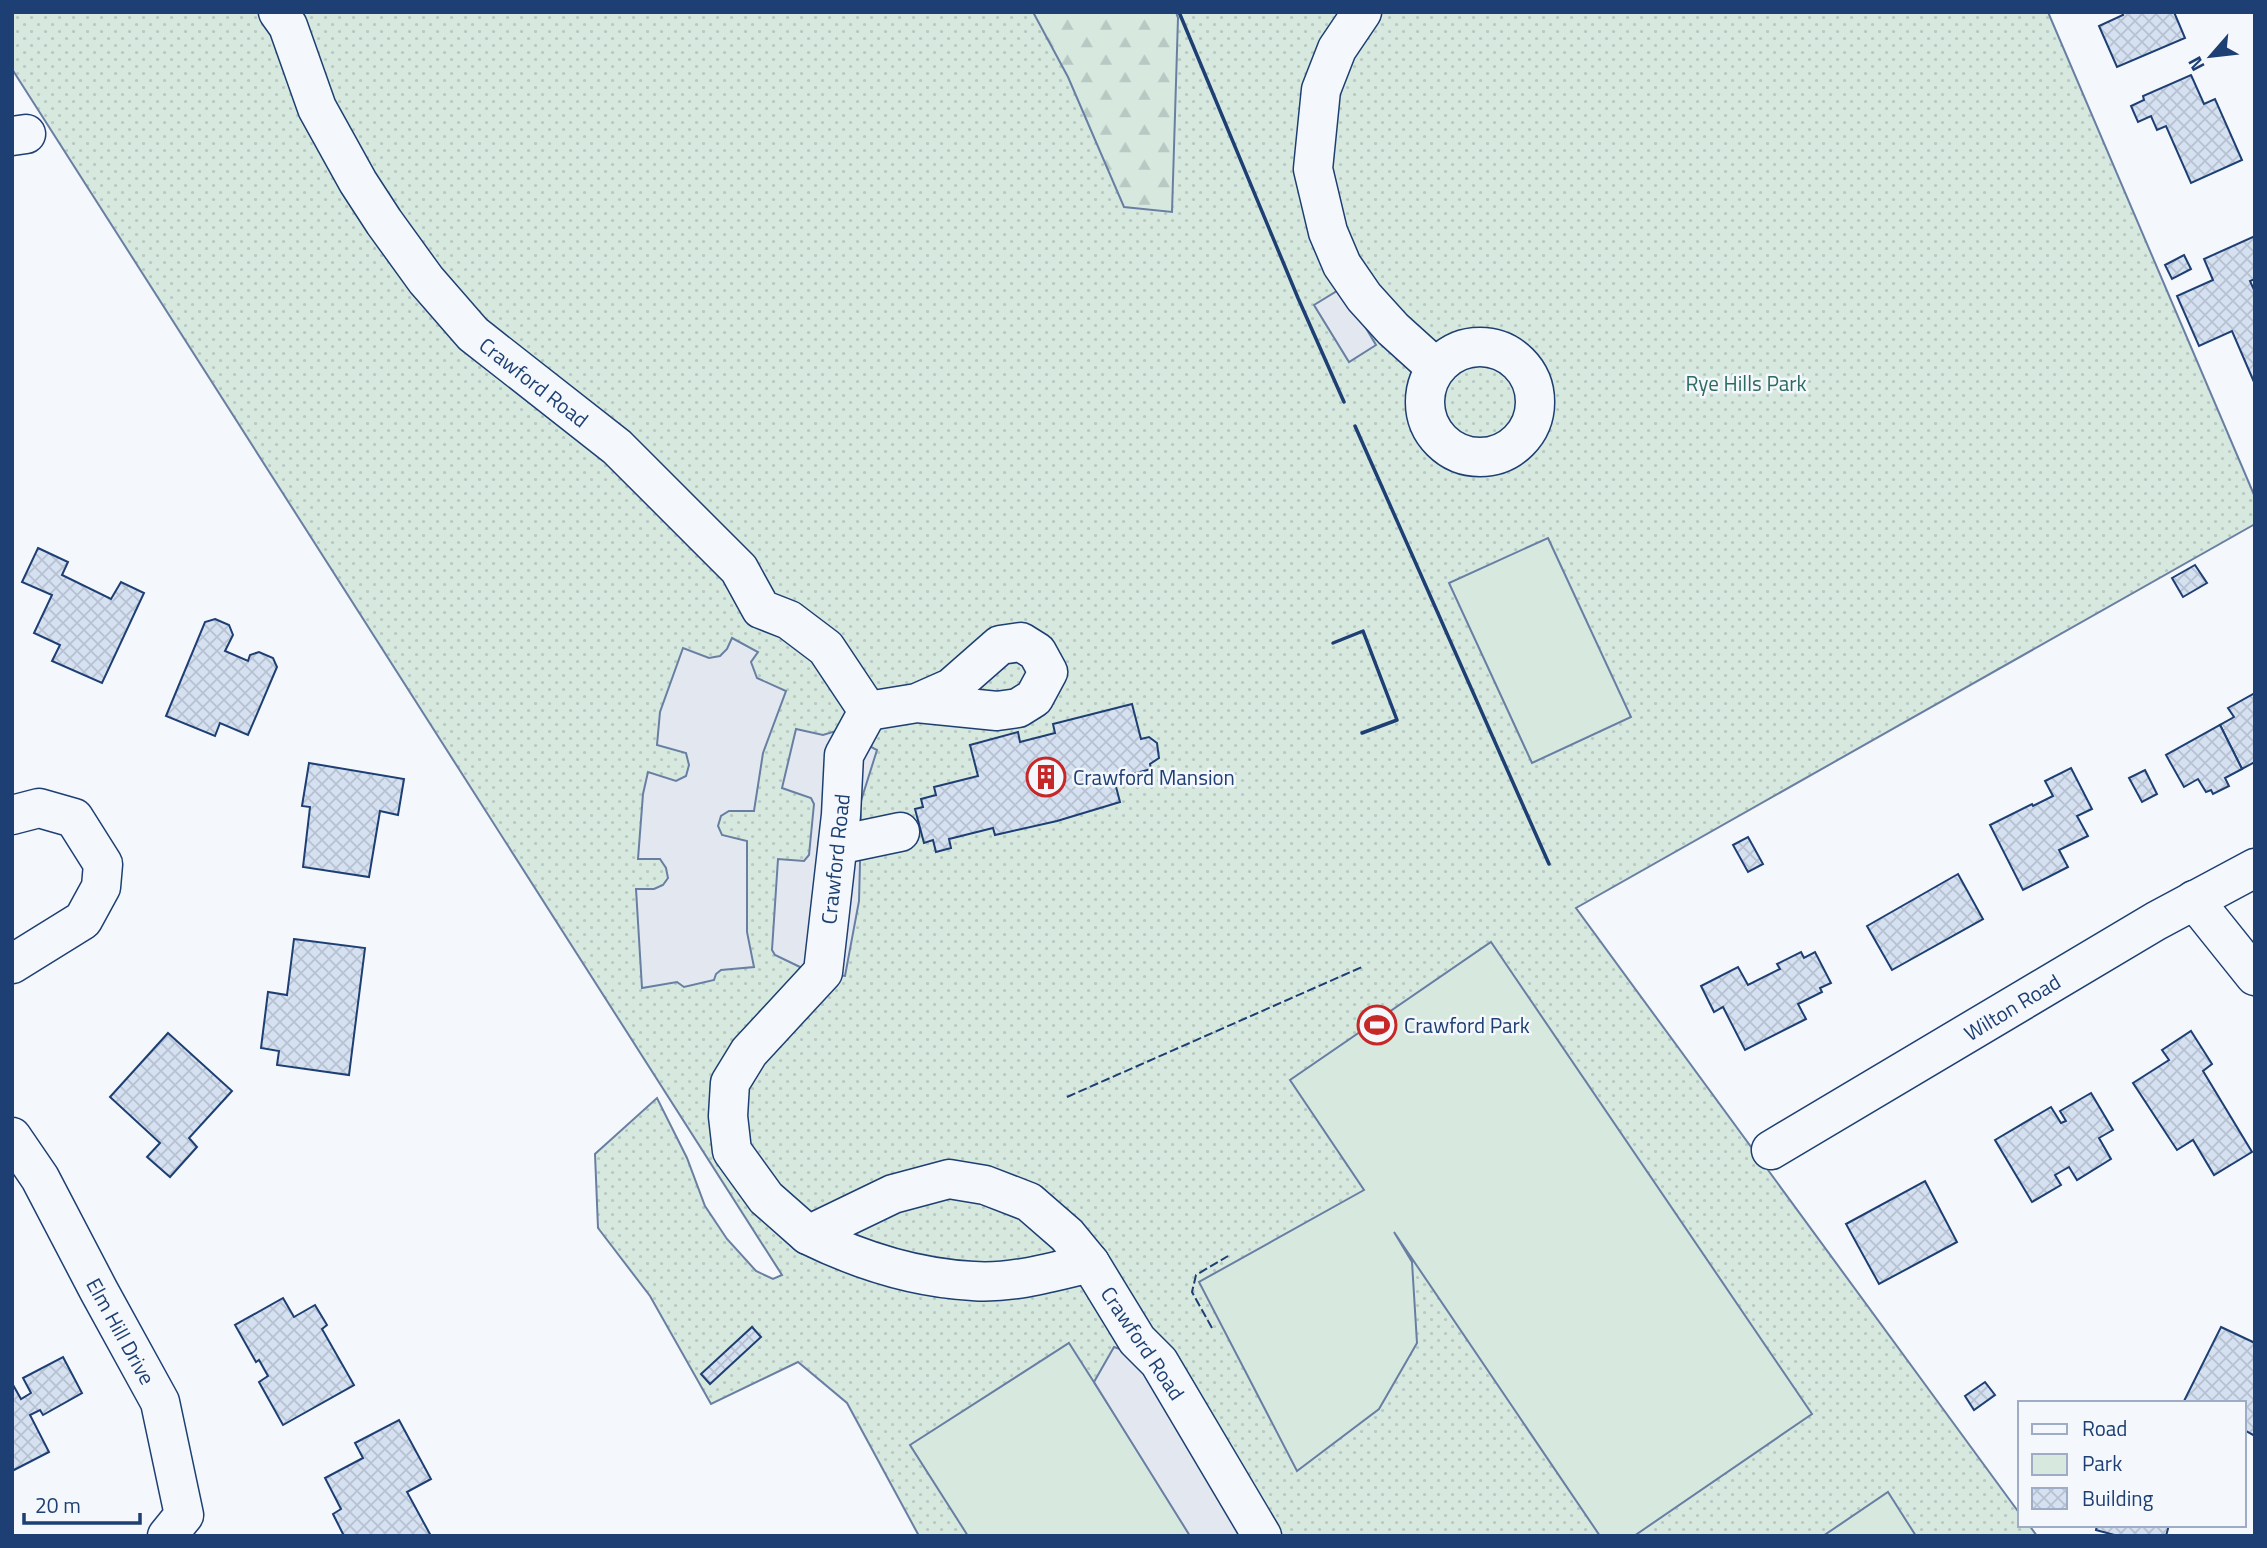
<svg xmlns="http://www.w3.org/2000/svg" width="2267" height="1548" font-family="'Titillium Web',sans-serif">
  <defs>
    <pattern id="green-dots" width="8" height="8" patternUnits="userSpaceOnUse" patternTransform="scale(1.75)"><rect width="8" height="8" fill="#d7e8df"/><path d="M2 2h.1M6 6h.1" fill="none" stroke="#b8c8c3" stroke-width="1.8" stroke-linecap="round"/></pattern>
    <pattern id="forest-firs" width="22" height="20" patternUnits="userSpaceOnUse" patternTransform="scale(1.75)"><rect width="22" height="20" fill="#d7e8df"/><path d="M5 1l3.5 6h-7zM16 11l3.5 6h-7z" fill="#b8c8c3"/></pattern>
    <pattern id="building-cross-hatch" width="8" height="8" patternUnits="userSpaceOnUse" patternTransform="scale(1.75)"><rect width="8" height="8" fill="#d5e0f0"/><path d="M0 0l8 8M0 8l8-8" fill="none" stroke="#b6c1d1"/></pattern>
  </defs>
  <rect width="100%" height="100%" fill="#f4f7fb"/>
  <path fill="url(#green-dots)" stroke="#687fa3" stroke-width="2" d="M 12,12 L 2048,12 L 2255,497 L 2255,524 L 1576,908 L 2020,1514 L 2020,1525 L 2029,1525 L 2037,1536 L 919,1536 L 847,1403 L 798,1362 L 711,1404 L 650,1296 L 598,1228 L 595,1154 L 657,1098 L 687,1158 L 705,1206 L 727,1239 L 756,1271 L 773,1279 L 782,1275 L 12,69 Z"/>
  <path fill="url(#forest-firs)" stroke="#687fa3" stroke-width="2" d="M 1033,12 L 1176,12 L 1178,18 L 1172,212 L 1124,207 L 1068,77 Z"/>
  <g fill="#d7e8df" stroke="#687fa3" stroke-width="2">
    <path d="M 1548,538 L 1631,717 L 1532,763 L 1449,583 Z"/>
    <path d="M 1491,942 L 1812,1414 L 1634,1536 L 1600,1536 L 1394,1232 L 1412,1262 L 1417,1343 L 1379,1409 L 1297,1471 L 1199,1282 L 1364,1190 L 1290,1080 Z"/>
    <path d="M 1069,1343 L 1192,1536 L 968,1536 L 910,1445 Z"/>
    <path d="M 1888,1492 L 1916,1536 L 1823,1536 Z"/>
  </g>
  <g fill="#e3e8f0" stroke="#687fa3" stroke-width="2">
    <path d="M 1342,288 L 1376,345 L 1349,362 L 1314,305 Z"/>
    <path d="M 732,638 L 758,652 L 751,662 L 757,678 L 786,691 L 763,753 L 754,811 L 729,811 L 721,816 L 718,826 L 722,835 L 747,841 L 747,932 L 754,967 L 721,970 L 716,974 L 714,980 L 684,987 L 677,982 L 642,988 L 636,889 L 654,889 L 663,885 L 668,878 L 666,868 L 660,859 L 638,859 L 643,794 L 648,772 L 676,781 L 686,776 L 689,765 L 686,753 L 657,745 L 660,712 L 683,648 L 709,658 L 720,656 L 727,649 Z"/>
    <path d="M 796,729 L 823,735 L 839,730 L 877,750 L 860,804 L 861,825 L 859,901 L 845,976 L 800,972 L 800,967 L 775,955 L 772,950 L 778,859 L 804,861 L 809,855 L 814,804 L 811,798 L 782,788 Z"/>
    <path d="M 1114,1347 L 1159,1362 L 1262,1536 L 1190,1536 L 1094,1382 Z"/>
  </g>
  <g fill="url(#building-cross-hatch)" stroke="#1d3f73" stroke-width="2">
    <path d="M 2122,12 L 2174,12 L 2185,38 L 2117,67 L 2099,26 L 2123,15 Z"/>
    <path d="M 2191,75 L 2204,104 L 2215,99 L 2242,160 L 2191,183 L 2166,126 L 2157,130 L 2151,116 L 2138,122 L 2131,106 L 2144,100 L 2143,96 Z"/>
    <path d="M 2255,236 L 2255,279 L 2250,281 L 2255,292 L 2254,382 L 2232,331 L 2199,346 L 2177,296 L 2213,280 L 2204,259 Z"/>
    <path d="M 2184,255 L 2191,269 L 2172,279 L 2165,265 Z"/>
    <path d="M 38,548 L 68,562 L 62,575 L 111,599 L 121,582 L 144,593 L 102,683 L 52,661 L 60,645 L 34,633 L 52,595 L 22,582 Z"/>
    <path d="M 2195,565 L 2207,583 L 2183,597 L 2172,578 Z"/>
    <path d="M 215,619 L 229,625 L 233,635 L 225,651 L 248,661 L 250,655 L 259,652 L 273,658 L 277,667 L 248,735 L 220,723 L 215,736 L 166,716 L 205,622 Z"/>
    <path d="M 2255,693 L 2255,762 L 2242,769 L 2220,725 L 2234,717 L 2228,708 Z"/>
    <path d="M 1132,704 L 1141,739 L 1149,737 L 1157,743 L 1159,758 L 1150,764 L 1151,769 L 1114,779 L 1120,802 L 1057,821 L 995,835 L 993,828 L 949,839 L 951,848 L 936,852 L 933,840 L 924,843 L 915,809 L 923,807 L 921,799 L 936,795 L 934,787 L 978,776 L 970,745 L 1018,732 L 1020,742 L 1055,733 L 1053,724 Z"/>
    <path d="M 2220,725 L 2242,769 L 2225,778 L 2229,786 L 2213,794 L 2211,790 L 2206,792 L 2198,779 L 2184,787 L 2166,755 Z"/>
    <path d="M 309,763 L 404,779 L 398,815 L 380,811 L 369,877 L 303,867 L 310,807 L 302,806 Z"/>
    <path d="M 2071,768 L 2092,809 L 2077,816 L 2088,836 L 2059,850 L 2068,867 L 2023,890 L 1990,825 L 2032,804 L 2033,806 L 2053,796 L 2045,781 Z"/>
    <path d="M 2145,770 L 2157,794 L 2142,802 L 2129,778 Z"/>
    <path d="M 1748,837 L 1763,864 L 1748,872 L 1733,845 Z"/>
    <path d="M 1958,874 L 1983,919 L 1892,970 L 1867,926 Z"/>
    <path d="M 294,939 L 365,948 L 349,1075 L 277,1065 L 279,1051 L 261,1048 L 268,992 L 287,995 Z"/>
    <path d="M 1801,952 L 1804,958 L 1815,952 L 1831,983 L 1820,988 L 1822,992 L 1798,1004 L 1806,1019 L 1745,1050 L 1723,1007 L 1714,1012 L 1701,986 L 1738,967 L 1748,985 L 1780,969 L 1777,964 Z"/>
    <path d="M 2191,1031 L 2212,1064 L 2203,1071 L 2252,1152 L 2214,1175 L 2193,1140 L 2177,1150 L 2133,1083 L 2169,1060 L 2162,1050 Z"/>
    <path d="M 168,1033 L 232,1091 L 189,1138 L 197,1147 L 170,1177 L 147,1157 L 160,1143 L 110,1097 Z"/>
    <path d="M 2091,1093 L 2113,1130 L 2099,1138 L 2111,1159 L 2077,1180 L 2069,1167 L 2055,1175 L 2061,1185 L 2032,1202 L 1995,1140 L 2051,1107 L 2061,1123 L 2066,1121 L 2060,1111 Z"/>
    <path d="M 1925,1181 L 1957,1242 L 1879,1284 L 1846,1224 Z"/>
    <path d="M 283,1298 L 294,1317 L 315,1305 L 327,1325 L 322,1329 L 354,1385 L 283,1425 L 259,1382 L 268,1376 L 259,1360 L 256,1362 L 235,1325 Z"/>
    <path d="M 752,1327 L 761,1337 L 710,1384 L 701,1374 Z"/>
    <path d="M 2221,1327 L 2255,1343 L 2255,1436 L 2244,1430 L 2244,1403 L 2188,1403 L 2184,1401 Z"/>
    <path d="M 63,1357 L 82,1393 L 43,1415 L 40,1410 L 30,1415 L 49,1452 L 12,1471 L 12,1383 L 21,1399 L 31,1393 L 23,1378 Z"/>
    <path d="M 1985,1382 L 1995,1395 L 1974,1410 L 1965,1396 Z"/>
    <path d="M 399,1420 L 431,1479 L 407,1492 L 431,1536 L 344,1536 L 333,1514 L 341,1509 L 325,1478 L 363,1458 L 355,1443 Z"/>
    <path d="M 2097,1525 L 2169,1525 L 2166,1536 L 2118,1536 L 2096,1530 Z"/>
  </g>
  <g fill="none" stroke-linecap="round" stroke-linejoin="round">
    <defs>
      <g id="minor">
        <path d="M 278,12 L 288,26 L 317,108 L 358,182 L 384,222 L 426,280 L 473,334 L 617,447 L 739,569 L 761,609 L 789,620 L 826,648 L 868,711 L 844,755 L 841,815 L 823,972 L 749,1052 L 730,1083 L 728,1116 L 732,1151 L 766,1198 L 808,1235 L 893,1194 L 949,1179 L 985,1185 L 1029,1202 L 1067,1235 L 1090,1263 L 1137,1340 L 1159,1362 L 1262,1536"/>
        <path d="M 1362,12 L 1337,49 L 1321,90 L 1313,169 L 1328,232 L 1342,265 L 1364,297 L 1393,329 L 1435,367"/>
        <path d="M 12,136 L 26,134"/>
        <circle cx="1480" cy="402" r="55"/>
        <path d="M 868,711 L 917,703 L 997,711 L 1018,708 L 1034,698 L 1048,672 L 1037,652 L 1021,642 L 1000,645 L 951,688 L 917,703"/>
        <path d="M 12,815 L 39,808 L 74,818 L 103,864 L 101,887 L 83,920 L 12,964"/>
        <path d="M 838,845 L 900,832"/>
        <path d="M 2194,900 L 2255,976"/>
        <path d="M 12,1137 L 40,1178 L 99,1291 L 160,1402 L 184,1515 L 167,1536"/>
        <path d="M 1771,1150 L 2156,921 L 2255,868"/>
        <path d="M 808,1235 C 859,1260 915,1278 973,1281 C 1011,1284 1053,1272 1090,1263"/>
      </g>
    </defs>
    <use href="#minor" stroke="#1d3f73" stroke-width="41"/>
    <use href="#minor" stroke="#f4f7fb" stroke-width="38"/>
    <g stroke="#1d3f73" stroke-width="2" stroke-dasharray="9 3.5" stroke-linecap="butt">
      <path d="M 1067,1097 L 1362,967"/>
      <path d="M 1212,1328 L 1192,1292 L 1196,1275 L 1228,1256"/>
    </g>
    <g stroke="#1d3f73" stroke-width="3.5">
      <path d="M 1179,12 L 1298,298 L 1344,402"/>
      <path d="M 1355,426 L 1549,864"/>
      <path d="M 1333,643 L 1363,631 L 1397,720 L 1362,733"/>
    </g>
  </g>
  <defs>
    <symbol id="building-ring" viewBox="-11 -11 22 22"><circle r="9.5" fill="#f4f7fb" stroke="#c62828" stroke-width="1.5"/><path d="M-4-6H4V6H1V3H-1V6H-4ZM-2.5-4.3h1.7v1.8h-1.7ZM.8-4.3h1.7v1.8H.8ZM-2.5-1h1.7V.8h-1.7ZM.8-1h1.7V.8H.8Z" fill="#c62828"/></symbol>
    <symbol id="stadium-ring" viewBox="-11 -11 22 22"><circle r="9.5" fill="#f4f7fb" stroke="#c62828" stroke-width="1.5"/><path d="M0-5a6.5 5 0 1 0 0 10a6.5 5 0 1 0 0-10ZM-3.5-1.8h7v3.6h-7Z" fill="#c62828"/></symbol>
  </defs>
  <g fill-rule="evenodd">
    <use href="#building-ring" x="1024" y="755" width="44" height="44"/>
    <use href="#stadium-ring" x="1355" y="1003" width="44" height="44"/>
  </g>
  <g text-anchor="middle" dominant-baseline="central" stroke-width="5" stroke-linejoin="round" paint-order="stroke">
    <g font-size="21" fill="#1d3f73" stroke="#f4f7fb">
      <text transform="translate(534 382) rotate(38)">Crawford Road</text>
      <text transform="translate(835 859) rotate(-84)">Crawford Road</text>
      <text transform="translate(2012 1007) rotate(-31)">Wilton Road</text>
      <text transform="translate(121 1331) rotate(61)">Elm Hill Drive</text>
      <text transform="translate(1143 1343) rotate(56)">Crawford Road</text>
    </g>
    <g font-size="21" fill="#2c6c60" stroke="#f4f7fb">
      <text x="1746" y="383">Rye Hills Park</text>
    </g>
    <g font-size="21" fill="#1d3f73" stroke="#f4f7fb" text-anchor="start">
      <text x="1073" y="777">Crawford Mansion</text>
      <text x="1404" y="1025">Crawford Park</text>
    </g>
  </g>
  <rect width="2267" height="1548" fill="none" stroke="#1d3f73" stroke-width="28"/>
  <rect x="2018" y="1401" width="228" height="126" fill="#f4f7fb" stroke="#9eadc5" stroke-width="2"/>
  <rect x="2032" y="1424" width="35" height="10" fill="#f4f7fb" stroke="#9eadc5" stroke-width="2"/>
  <text x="2082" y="1436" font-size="21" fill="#1d3f73">Road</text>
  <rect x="2032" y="1454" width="35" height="21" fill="#d7e8df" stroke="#9eadc5" stroke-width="2"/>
  <text x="2082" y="1471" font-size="21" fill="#1d3f73">Park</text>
  <rect x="2032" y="1488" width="35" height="21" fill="url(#building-cross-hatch)" stroke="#9eadc5" stroke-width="2"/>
  <text x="2082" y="1506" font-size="21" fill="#1d3f73">Building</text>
  <g transform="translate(2211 56) rotate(242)" stroke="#f4f7fb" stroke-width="5" paint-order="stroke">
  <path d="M0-5L12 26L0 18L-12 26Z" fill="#1d3f73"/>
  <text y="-10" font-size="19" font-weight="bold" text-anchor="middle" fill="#1d3f73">N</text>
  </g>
  <path d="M24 1513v10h116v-10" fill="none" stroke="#1d3f73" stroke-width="3.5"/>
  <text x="35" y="1513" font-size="21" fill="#1d3f73" stroke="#f4f7fb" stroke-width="5" paint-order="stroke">20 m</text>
</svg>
